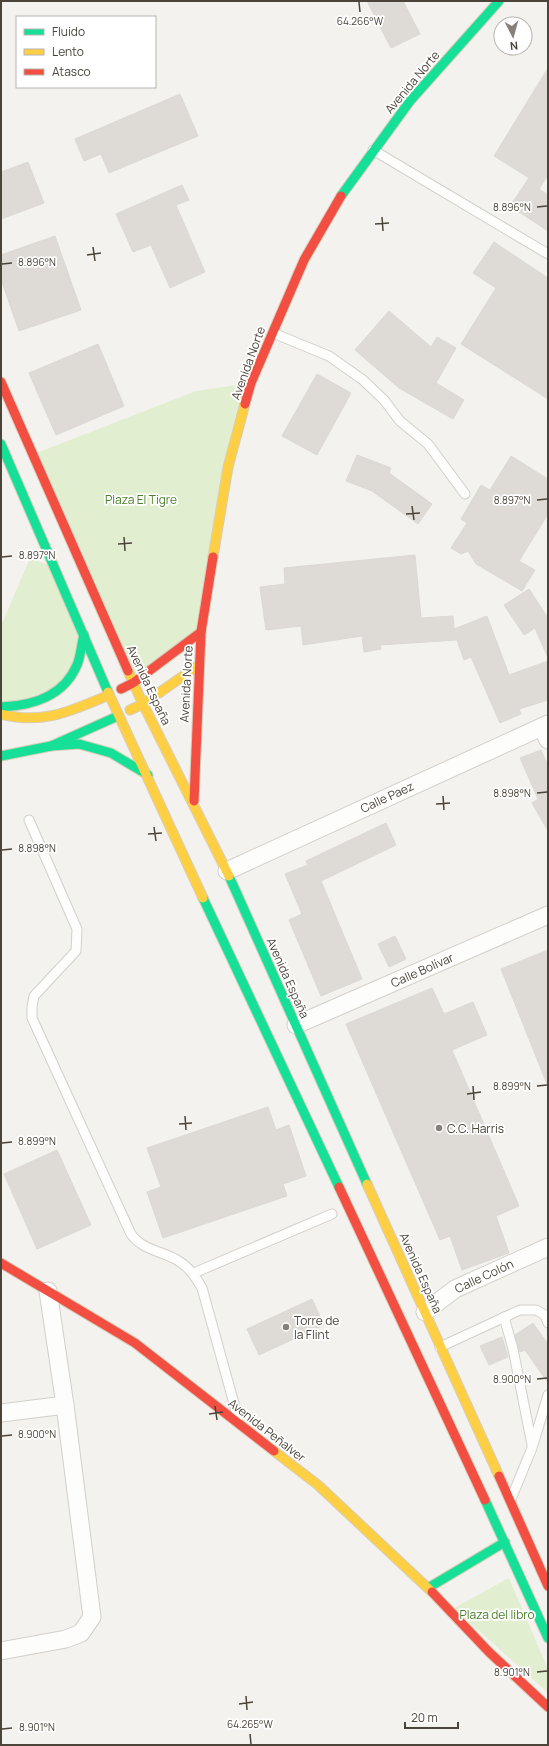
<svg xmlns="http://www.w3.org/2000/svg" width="549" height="1746" font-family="Manrope,sans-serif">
  <rect width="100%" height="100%" fill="#f4f2ee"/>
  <g fill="#e1eecf">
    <path d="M 251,383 L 201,632 L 133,683 L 34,454 L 196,391 Z"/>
    <path d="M 30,558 L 54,567 L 84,635 L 65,685 L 1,707 L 1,626 Z"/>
    <path d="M 509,1578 L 548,1669 L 548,1693 L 454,1608 Z"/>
  </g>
  <g fill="#dedbd6" stroke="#dcd9d4">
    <path d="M 367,1 L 403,1 L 420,34 L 391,48 Z"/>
    <path d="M 548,68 L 548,175 L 539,189 L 548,195 L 548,231 L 510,206 L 529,178 L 494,156 Z"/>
    <path d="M 180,94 L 198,136 L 109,173 L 101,154 L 84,161 L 75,139 Z"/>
    <path d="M 28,162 L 44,203 L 1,219 L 1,172 Z"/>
    <path d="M 182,185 L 189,200 L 176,205 L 205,272 L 170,288 L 151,245 L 133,252 L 116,214 Z"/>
    <path d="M 55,236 L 81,310 L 19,331 L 1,279 L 1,255 Z"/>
    <path d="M 494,242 L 548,278 L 548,399 L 461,344 L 496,288 L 473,273 Z"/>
    <path d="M 389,311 L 431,347 L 437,337 L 456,348 L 436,383 L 464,400 L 453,419 L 399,388 L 355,350 Z"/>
    <path d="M 98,344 L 124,406 L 56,435 L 29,373 Z"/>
    <path d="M 317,374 L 351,393 L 317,455 L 282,436 Z"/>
    <path d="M 357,455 L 391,468 L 389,473 L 432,504 L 418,524 L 372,491 L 346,481 Z"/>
    <path d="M 511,456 L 548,479 L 548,514 L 519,561 L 535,570 L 522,591 L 476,564 L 468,551 L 461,554 L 451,548 L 467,523 L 461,519 L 481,485 L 490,490 Z"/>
    <path d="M 415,555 L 421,618 L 453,616 L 454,629 L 487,616 L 509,675 L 548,661 L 548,700 L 519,709 L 521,714 L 500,723 L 471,657 L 464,660 L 457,640 L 380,645 L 381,649 L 364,652 L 362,636 L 303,645 L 301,626 L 266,630 L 260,587 L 285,584 L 284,568 Z"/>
    <path d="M 529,589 L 548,618 L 548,658 L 535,628 L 524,635 L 504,605 Z"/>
    <path d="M 541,750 L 548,766 L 548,831 L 532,803 L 538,799 L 520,758 Z"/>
    <path d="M 386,823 L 396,845 L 321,881 L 362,979 L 321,996 L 289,920 L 302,914 L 285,874 L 308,865 L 306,861 Z"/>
    <path d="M 395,936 L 406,959 L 389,967 L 378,944 Z"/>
    <path d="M 548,950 L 548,1084 L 547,1084 L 501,969 Z"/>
    <path d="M 432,988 L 444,1014 L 473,1002 L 487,1035 L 452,1050 L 519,1206 L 496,1216 L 509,1253 L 462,1270 L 450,1236 L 440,1240 L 346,1024 Z"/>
    <path d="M 268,1107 L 276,1130 L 289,1125 L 306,1176 L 283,1184 L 287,1196 L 163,1238 L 147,1192 L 161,1187 L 147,1148 Z"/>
    <path d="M 57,1150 L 91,1225 L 37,1249 L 4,1174 Z"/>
    <path d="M 312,1299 L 324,1325 L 259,1355 L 247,1329 Z"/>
    <path d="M 533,1323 L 548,1344 L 548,1383 L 525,1350 L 520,1352 L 515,1335 Z"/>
    <path d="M 502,1337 L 508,1357 L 489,1365 L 480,1346 Z"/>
  </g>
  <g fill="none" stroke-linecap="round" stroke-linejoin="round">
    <defs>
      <g id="lane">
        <path d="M 373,150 L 548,254"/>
        <path d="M 273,333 L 329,356 L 363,380 L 384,400 L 400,421 L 428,444 L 465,494"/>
        <path d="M 29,820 L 77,929 L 76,951 L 34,996 L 32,1007 L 32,1018 L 131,1234 C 142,1250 162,1251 177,1260 C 189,1267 195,1276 202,1288 L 238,1418"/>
        <path d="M 194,1273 L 332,1214"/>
        <path d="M 504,1317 L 513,1349 L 532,1445"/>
        <path d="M 440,1347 L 520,1310 L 536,1310 L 545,1315 L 548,1323"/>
        <path d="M 511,1499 L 532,1448 L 548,1395"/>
      </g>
      <g id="street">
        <path d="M 542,727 L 548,740"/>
        <path d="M 227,871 L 548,724"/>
        <path d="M 296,1025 L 548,915"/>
        <path d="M 425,1312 L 455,1289 L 548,1247"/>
        <path d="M 1,1413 L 65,1405"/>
        <path d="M 1,1651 L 66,1639 L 81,1633 L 92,1617 L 65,1405 L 48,1291"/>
      </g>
      <g id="fast">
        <path d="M 341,196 L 410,101 L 499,1"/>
        <path d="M 1,444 L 108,692"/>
        <path d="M 1,707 C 32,706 64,696 77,665 C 81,656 81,645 84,635"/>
        <path d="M 51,746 L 79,744 L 111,753 L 148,775"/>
        <path d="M 1,756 L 51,746 L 118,716"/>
        <path d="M 229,876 L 367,1184"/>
        <path d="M 203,898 L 339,1187"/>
        <path d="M 485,1500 L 548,1638"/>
        <path d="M 428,1588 L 505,1542"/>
      </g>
      <g id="slow">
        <path d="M 213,557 L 228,467 L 245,404"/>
        <path d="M 128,671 L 143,704 L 229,876"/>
        <path d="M 108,692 L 203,898"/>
        <path d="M 130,710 L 143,704 L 199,665"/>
        <path d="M 1,714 C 43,725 71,711 109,695"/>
        <path d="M 367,1184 L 499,1476"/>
        <path d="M 274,1451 L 318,1485 L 432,1592"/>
      </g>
      <g id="jam">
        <path d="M 1,382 L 128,671"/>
        <path d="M 245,404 L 251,383 L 304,260 L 341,196"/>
        <path d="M 121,689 L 133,683 L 201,632"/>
        <path d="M 194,801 L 201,632 L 213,557"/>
        <path d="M 339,1187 L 485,1500"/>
        <path d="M 1,1263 L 135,1343 L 274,1451"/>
        <path d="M 499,1476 L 548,1586"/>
        <path d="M 432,1592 L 489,1652 L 548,1707"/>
      </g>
    </defs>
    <use href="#lane" stroke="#d2d0cb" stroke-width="11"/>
    <use href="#street" stroke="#d2d0cb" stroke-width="19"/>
    <use href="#fast" stroke="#d6cebb" stroke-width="11"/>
    <use href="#slow" stroke="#d6cebb" stroke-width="11"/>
    <use href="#jam" stroke="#d6cebb" stroke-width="11"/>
    <use href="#lane" stroke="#fdfdfc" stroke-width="9"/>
    <use href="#street" stroke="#fdfdfc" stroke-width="17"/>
    <use href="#fast" stroke="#16e098" stroke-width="9"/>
    <use href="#slow" stroke="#ffcf43" stroke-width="9"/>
    <use href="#jam" stroke="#f24e42" stroke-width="9"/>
  </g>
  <path fill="none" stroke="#4b4439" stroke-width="1.5" d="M 359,2 L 360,12M 537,207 L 547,206M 382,217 L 383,231M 375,224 L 389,223M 93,247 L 95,261M 87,255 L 101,253M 2,264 L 12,263M 537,500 L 547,499M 412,506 L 414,520M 406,514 L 420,513M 124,537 L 125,551M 118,544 L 132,543M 2,557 L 12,556M 537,793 L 547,792M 443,796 L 444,810M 436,804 L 450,803M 154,827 L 156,841M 148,834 L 162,833M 2,850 L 12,849M 473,1086 L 474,1100M 537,1086 L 547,1085M 467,1094 L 481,1092M 185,1116 L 186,1130M 179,1124 L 192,1123M 2,1143 L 12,1142M 537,1379 L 547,1378M 215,1406 L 217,1420M 209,1414 L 223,1412M 2,1436 L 12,1435M 537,1672 L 547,1671M 246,1696 L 247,1710M 239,1704 L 253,1702M 2,1729 L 12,1728M 250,1734 L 251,1744"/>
  <g fill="#868178" stroke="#fff" stroke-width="1.5">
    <circle cx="439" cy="1128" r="4"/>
    <circle cx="286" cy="1327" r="4"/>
  </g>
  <g text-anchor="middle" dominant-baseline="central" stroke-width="3.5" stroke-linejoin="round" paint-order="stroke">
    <g font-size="12" fill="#4b4439" stroke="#fff">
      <text transform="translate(412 82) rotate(-50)">Avenida Norte</text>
      <text transform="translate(248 363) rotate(-70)">Avenida Norte</text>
      <text transform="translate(186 684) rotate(-87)">Avenida Norte</text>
      <text transform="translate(149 685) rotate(65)">Avenida España</text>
      <text transform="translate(387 797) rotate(-25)">Calle Paez</text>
      <text transform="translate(422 970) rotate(-24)">Calle Bolívar</text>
      <text transform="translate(288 978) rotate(66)">Avenida España</text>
      <text transform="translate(421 1273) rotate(66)">Avenida España</text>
      <text transform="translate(484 1276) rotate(-25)">Calle Colón</text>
      <text transform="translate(267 1430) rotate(38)">Avenida Peñalver</text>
    </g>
    <g font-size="12" fill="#4a7f2a" stroke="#fff">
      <text x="141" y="499">Plaza El Tigre</text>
      <text x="497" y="1614">Plaza del libro</text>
    </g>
    <g font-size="12" fill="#4b4439" stroke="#fff" text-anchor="start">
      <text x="447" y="1128">C.C. Harris</text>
      <text x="294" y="1320">Torre de<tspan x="294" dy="14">la Flint</tspan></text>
    </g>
  </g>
  <g font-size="10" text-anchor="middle" fill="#4b4439" stroke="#fff" stroke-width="3.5" stroke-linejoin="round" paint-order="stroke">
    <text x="360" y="25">64.266°W</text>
    <text x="512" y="211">8.896°N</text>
    <text x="37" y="266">8.896°N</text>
    <text x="512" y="504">8.897°N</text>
    <text x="37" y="559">8.897°N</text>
    <text x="512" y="797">8.898°N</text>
    <text x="37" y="852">8.898°N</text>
    <text x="512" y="1090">8.899°N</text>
    <text x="37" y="1145">8.899°N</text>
    <text x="512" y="1383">8.900°N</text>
    <text x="37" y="1438">8.900°N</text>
    <text x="512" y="1676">8.901°N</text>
    <text x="250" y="1728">64.265°W</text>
    <text x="37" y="1731">8.901°N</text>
  </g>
  <rect width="549" height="1746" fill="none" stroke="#4b4439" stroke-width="4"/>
  <rect x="16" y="16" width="140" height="72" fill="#ffffff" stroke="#b7b4b0"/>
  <rect x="24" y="29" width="20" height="6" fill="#16e098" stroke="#b7b4b0"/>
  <text x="52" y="36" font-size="12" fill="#4b4439">Fluido</text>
  <rect x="24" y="49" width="20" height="6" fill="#ffcf43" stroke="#b7b4b0"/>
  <text x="52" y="56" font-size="12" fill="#4b4439">Lento</text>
  <rect x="24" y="69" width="20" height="6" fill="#f24e42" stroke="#b7b4b0"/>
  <text x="52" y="76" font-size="12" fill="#4b4439">Atasco</text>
  <g transform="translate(513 36) rotate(174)"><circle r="19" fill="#ffffff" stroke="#b7b4b0"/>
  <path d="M0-3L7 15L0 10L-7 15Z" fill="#868178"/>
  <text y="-6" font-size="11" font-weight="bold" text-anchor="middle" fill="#4b4439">N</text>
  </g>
  <path d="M405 1722v6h53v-6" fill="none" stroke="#4b4439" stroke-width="2"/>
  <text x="411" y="1722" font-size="12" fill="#4b4439" stroke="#ffffff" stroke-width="3" paint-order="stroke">20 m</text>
</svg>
